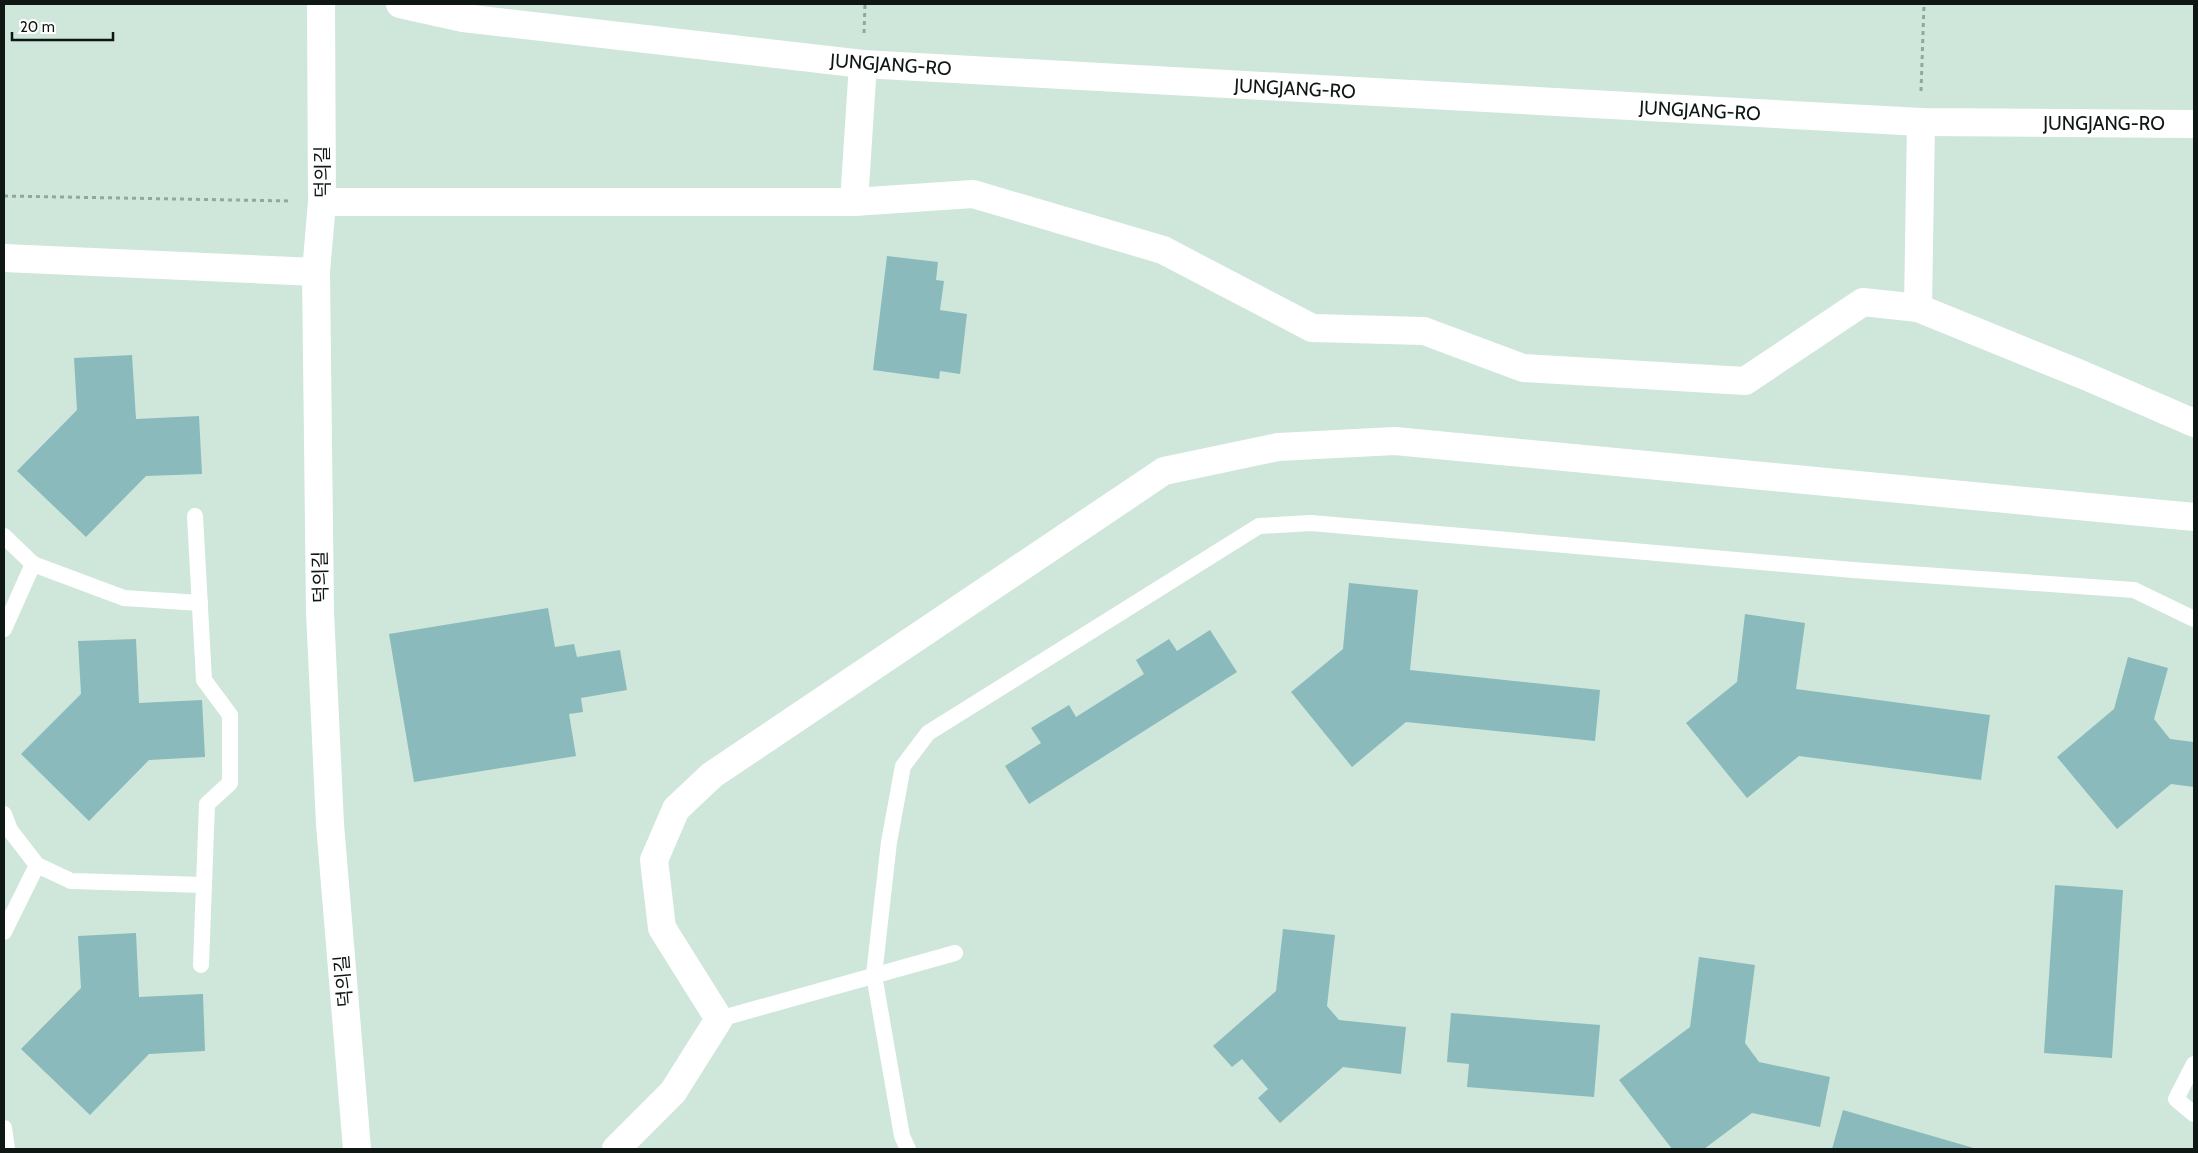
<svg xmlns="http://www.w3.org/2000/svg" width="2198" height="1153" viewBox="0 0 2198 1153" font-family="Cabin,'Noto Sans KR',sans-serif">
<rect width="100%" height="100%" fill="#cfe6db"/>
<g fill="#8ababb">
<path d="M887,256L938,262L936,280L944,281L940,310L967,314L960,374L940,371L939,379L873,370Z"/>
<path d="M132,355L136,419L199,416L202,474L146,476L86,537L17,471L77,410L74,358Z"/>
<path d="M1349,583L1418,590L1410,670L1600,690L1595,741L1406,722L1352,767L1291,692L1343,649Z"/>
<path d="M548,608L555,647L574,644L577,657L620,650L627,690L581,698L583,712L569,714L576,756L414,782L389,634Z"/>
<path d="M1745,614L1805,623L1796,689L1990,715L1981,780L1799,756L1747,798L1686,723L1737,682Z"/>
<path d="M1210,630L1237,672L1029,804L1005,766L1041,743L1031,728L1069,705L1076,717L1144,674L1136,660L1169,639L1177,651Z"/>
<path d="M136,639L139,703L202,700L205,757L149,760L89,821L21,754L81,694L78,641Z"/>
<path d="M2128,657L2168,668L2154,719L2170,739L2194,742V787L2171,784L2117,829L2057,757L2114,709Z"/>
<path d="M2055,885L2123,890L2112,1058L2044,1053Z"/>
<path d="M1283,929L1335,935L1327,1006L1339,1020L1406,1027L1401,1074L1343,1067L1280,1123L1258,1098L1268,1089L1242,1059L1232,1067L1213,1046L1276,991Z"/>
<path d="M136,933L139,997L203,994L205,1051L149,1054L90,1115L21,1049L81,988L78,936Z"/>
<path d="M1699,957L1755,965L1745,1043L1759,1062L1830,1077L1820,1127L1752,1113L1704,1149H1672L1619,1080L1690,1027Z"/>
<path d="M1451,1013L1600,1025L1594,1097L1467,1087L1469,1064L1447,1062Z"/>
<path d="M1843,1110L1977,1149H1832Z"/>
</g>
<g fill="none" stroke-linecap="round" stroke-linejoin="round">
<g stroke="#93a69d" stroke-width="3" stroke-dasharray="4 4" stroke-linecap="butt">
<path d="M864,33L865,4"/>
<path d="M1921,91L1924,4"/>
<path d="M4,196L292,201"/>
</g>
<g stroke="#fff" stroke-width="16">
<path d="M195,516L204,680L230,715V783L207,804L201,965"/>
<path d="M4,536L33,564L4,629"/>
<path d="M33,564L124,598L200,603"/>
<path d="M4,814L10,830L37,865L4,932"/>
<path d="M37,865L71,881L204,885"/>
<path d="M719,1019L955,953"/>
<path d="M2194,1064L2176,1099L2194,1114"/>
<path d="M4,1128L7,1149"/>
<path d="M908,1149L902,1136L874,975L889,842L903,766L928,733L1259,526L1311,523L1853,570L2134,590L2194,619"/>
</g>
<g stroke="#fff" stroke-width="28">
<path d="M322,202H854L973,194L1163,250L1312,328L1424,331L1523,368L1745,381L1863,302L1918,308L2083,375L2194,423"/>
<path d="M854,202L863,64"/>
<path d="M4,258L316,272"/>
<path d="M1918,308L1921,122"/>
<path d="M616,1149L673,1092L719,1019L662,928L654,860L676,809L712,775L1164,471L1278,447L1395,441L2194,517"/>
</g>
<g stroke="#fff" stroke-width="28">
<path d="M321,4L322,202L316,272L320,612L330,824L357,1149"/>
<path d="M400,4L463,18L863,64L1921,122L2194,124"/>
</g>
</g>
<g text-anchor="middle" stroke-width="5" stroke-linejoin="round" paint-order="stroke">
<g font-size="19" fill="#0e1713" stroke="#fff">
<text transform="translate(891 64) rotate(4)" y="7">JUNGJANG-RO</text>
<text transform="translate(1295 88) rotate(3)" y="7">JUNGJANG-RO</text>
<text transform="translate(1700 110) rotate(3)" y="7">JUNGJANG-RO</text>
<text x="2104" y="130">JUNGJANG-RO</text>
<text transform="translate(322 172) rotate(-90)" y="7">덕의길</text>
<text transform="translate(320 577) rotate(-91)" y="7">덕의길</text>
<text transform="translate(343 981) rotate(-95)" y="7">덕의길</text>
</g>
</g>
<rect width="2198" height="1153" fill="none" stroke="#0e1713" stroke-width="10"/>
<path d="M12 32v8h101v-8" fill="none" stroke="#0e1713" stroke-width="2.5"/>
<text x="20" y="32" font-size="15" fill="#0e1713" stroke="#ffffff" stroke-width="4" paint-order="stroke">20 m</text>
</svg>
